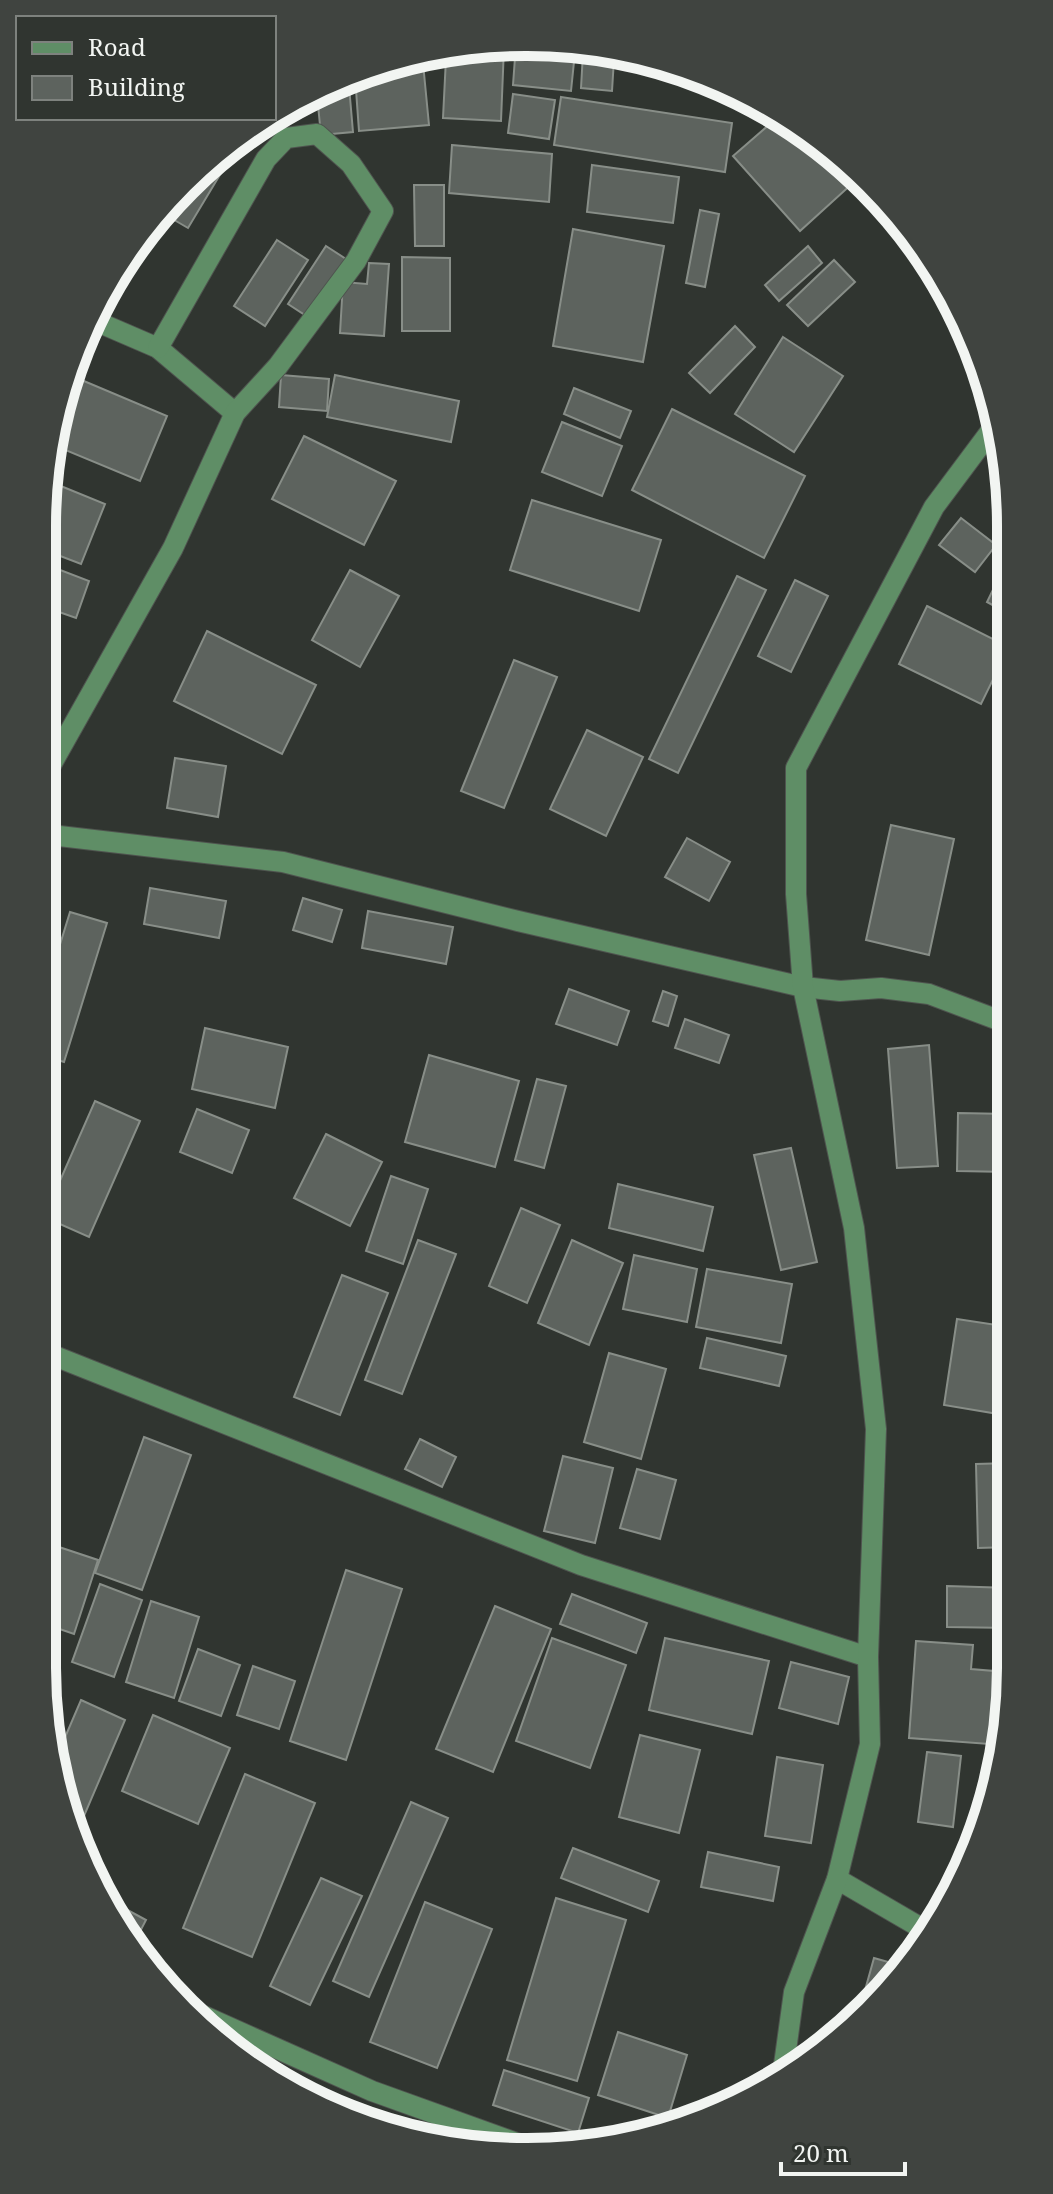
<svg xmlns="http://www.w3.org/2000/svg" width="1053" height="2194" viewBox="0 0 1053 2194" font-family="'Noto Serif',serif">
<rect width="100%" height="100%" fill="#303530"/>
<g fill="#5d635e" stroke="#888e88" stroke-width="2">
<path d="M527,42L575,52L571,91L513,85L516,44Z"/>
<path d="M504,47L501,121L443,118L446,58Z"/>
<path d="M583,53L614,59L612,91L581,88Z"/>
<path d="M423,63L429,125L359,131L355,76Z"/>
<path d="M349,86L353,132L321,135L317,95L328,88Z"/>
<path d="M513,94L555,100L549,139L508,133Z"/>
<path d="M561,97L732,123L725,172L554,145Z"/>
<path d="M778,117L815,139L854,182L800,231L733,156Z"/>
<path d="M452,145L552,154L549,202L449,193Z"/>
<path d="M221,159L227,163L188,228L164,214L184,184Z"/>
<path d="M592,165L679,177L673,223L587,212Z"/>
<path d="M414,185H444V246H415Z"/>
<path d="M700,210L719,214L705,287L686,283Z"/>
<path d="M573,229L664,246L643,362L553,346Z"/>
<path d="M277,240L308,260L265,326L234,306Z"/>
<path d="M326,246L346,259L308,317L288,304Z"/>
<path d="M808,246L822,263L779,301L765,285Z"/>
<path d="M402,257L450,258V331H402Z"/>
<path d="M834,260L855,282L808,326L787,305Z"/>
<path d="M369,263L389,264L384,336L340,333L343,282L367,284Z"/>
<path d="M735,326L755,347L710,393L689,373Z"/>
<path d="M783,337L843,376L794,452L735,414Z"/>
<path d="M281,375L329,379L327,411L279,407Z"/>
<path d="M335,375L459,401L451,442L327,417Z"/>
<path d="M72,376L167,416L140,481L58,447Z"/>
<path d="M574,388L631,411L620,438L564,414Z"/>
<path d="M672,409L805,476L764,558L632,490Z"/>
<path d="M562,422L622,446L602,496L542,472Z"/>
<path d="M304,436L396,481L364,545L272,499Z"/>
<path d="M51,482L105,504L81,564L42,549V526Z"/>
<path d="M532,500L661,540L639,611L510,570Z"/>
<path d="M961,518L996,545L975,572L939,545Z"/>
<path d="M1007,561V613L987,602Z"/>
<path d="M42,563L89,581L76,618L42,606Z"/>
<path d="M350,570L399,596L360,667L312,640Z"/>
<path d="M737,576L766,590L678,773L649,759Z"/>
<path d="M795,580L828,596L791,672L758,656Z"/>
<path d="M927,606L1007,646V651L981,704L899,664Z"/>
<path d="M207,631L316,685L282,754L174,701Z"/>
<path d="M514,660L557,677L504,808L461,791Z"/>
<path d="M587,730L643,757L606,836L550,809Z"/>
<path d="M175,758L226,766L218,817L167,808Z"/>
<path d="M891,825L954,839L929,955L866,940Z"/>
<path d="M687,838L730,862L709,901L665,877Z"/>
<path d="M150,888L226,901L219,938L144,924Z"/>
<path d="M303,898L342,910L332,942L293,930Z"/>
<path d="M368,911L453,927L446,964L362,948Z"/>
<path d="M70,912L107,923L64,1062L42,1055V1003Z"/>
<path d="M569,989L629,1011L617,1045L556,1024Z"/>
<path d="M663,991L677,996L668,1026L653,1021Z"/>
<path d="M685,1019L729,1035L719,1063L675,1048Z"/>
<path d="M205,1028L288,1047L275,1108L192,1089Z"/>
<path d="M929,1045L938,1166L897,1168L888,1049Z"/>
<path d="M429,1055L519,1081L495,1167L405,1142Z"/>
<path d="M537,1079L566,1086L544,1168L515,1160Z"/>
<path d="M95,1101L140,1121L89,1237L44,1217Z"/>
<path d="M197,1109L249,1130L232,1173L180,1152Z"/>
<path d="M958,1113L1009,1114V1172L957,1171Z"/>
<path d="M326,1134L382,1162L350,1226L294,1198Z"/>
<path d="M791,1148L817,1262L781,1270L754,1155Z"/>
<path d="M391,1176L428,1189L403,1264L366,1251Z"/>
<path d="M999,1180H1009V1230L996,1229Z"/>
<path d="M618,1184L713,1207L703,1251L609,1228Z"/>
<path d="M521,1208L560,1225L527,1303L489,1286Z"/>
<path d="M418,1240L456,1254L402,1394L365,1380Z"/>
<path d="M572,1240L623,1263L589,1345L538,1323Z"/>
<path d="M634,1255L697,1269L687,1322L623,1309Z"/>
<path d="M707,1269L792,1284L781,1343L696,1327Z"/>
<path d="M342,1275L388,1293L340,1415L294,1397Z"/>
<path d="M957,1319L1010,1327V1416L944,1405Z"/>
<path d="M707,1338L786,1356L779,1386L700,1368Z"/>
<path d="M609,1353L666,1369L641,1459L584,1442Z"/>
<path d="M144,1437L191,1455L142,1590L95,1573Z"/>
<path d="M420,1439L456,1457L442,1487L405,1469Z"/>
<path d="M563,1456L613,1468L595,1543L544,1531Z"/>
<path d="M1010,1463L1011,1547L978,1548L976,1464Z"/>
<path d="M637,1469L676,1480L660,1539L620,1528Z"/>
<path d="M42,1536L50,1539L42,1564Z"/>
<path d="M56,1546L98,1560L74,1634L42,1623V1587Z"/>
<path d="M346,1570L402,1589L346,1760L290,1741Z"/>
<path d="M100,1584L142,1600L114,1677L72,1662Z"/>
<path d="M947,1586L1011,1588V1628L947,1627Z"/>
<path d="M572,1594L647,1623L636,1653L560,1624Z"/>
<path d="M151,1601L199,1617L174,1698L126,1682Z"/>
<path d="M495,1606L551,1629L493,1772L436,1749Z"/>
<path d="M552,1638L626,1665L590,1768L516,1741Z"/>
<path d="M665,1638L769,1661L752,1734L649,1710Z"/>
<path d="M916,1641L973,1645L971,1669L994,1671L989,1744L909,1738Z"/>
<path d="M198,1649L240,1665L221,1716L179,1701Z"/>
<path d="M791,1662L849,1677L838,1724L779,1708Z"/>
<path d="M253,1666L295,1681L279,1729L237,1715Z"/>
<path d="M81,1700L125,1720L75,1837L68,1824L57,1756Z"/>
<path d="M153,1715L230,1748L198,1824L122,1791Z"/>
<path d="M640,1735L700,1750L679,1833L619,1817Z"/>
<path d="M927,1752L961,1756L953,1827L918,1822Z"/>
<path d="M777,1757L823,1765L811,1843L765,1836Z"/>
<path d="M245,1774L315,1803L252,1957L183,1928Z"/>
<path d="M411,1802L448,1818L369,1997L333,1981Z"/>
<path d="M573,1848L659,1881L648,1912L561,1878Z"/>
<path d="M708,1852L779,1867L773,1901L701,1887Z"/>
<path d="M321,1878L362,1896L310,2005L270,1986Z"/>
<path d="M556,1898L626,1920L577,2081L507,2060Z"/>
<path d="M109,1900L146,1920L133,1945Z"/>
<path d="M425,1902L492,1929L437,2068L370,2042Z"/>
<path d="M874,1958L899,1965L869,2010L857,2019Z"/>
<path d="M618,2032L687,2055L668,2118L598,2095Z"/>
<path d="M504,2070L589,2098L578,2133L493,2105Z"/>
</g>
<g fill="none" stroke-linecap="round" stroke-linejoin="round">
<g stroke="#4f544f" stroke-width="22">
<g id="minor">
<path d="M93,320L158,348L235,413"/>
<path d="M42,781L173,548L235,413L278,366L318,312L356,261L383,211L351,164L317,134L286,138L266,159L158,348"/>
<path d="M42,834L283,862L518,921L803,987L840,991L881,988L929,994L1009,1024"/>
<path d="M42,1351L581,1565L868,1657"/>
<path d="M837,1879L923,1929"/>
<path d="M195,2012L372,2091L525,2146"/>
<path d="M783,2072L794,1992L837,1879L870,1744L868,1657L876,1429L854,1228L803,987L796,894V768L934,507L996,424"/>
</g>
</g>
<use href="#minor" stroke="#5f8e66" stroke-width="20"/>
</g>
<path d="M0 0H1053V2194H0ZM526 56H527A470 470 0 0 1 997 526V1668A470 470 0 0 1 527 2138H526A470 470 0 0 1 56 1668V526A470 470 0 0 1 526 56Z" fill="#404440" fill-rule="evenodd"/>
<path fill="none" stroke="#f2f5f2" stroke-width="10" d="M526 56H527A470 470 0 0 1 997 526V1668A470 470 0 0 1 527 2138H526A470 470 0 0 1 56 1668V526A470 470 0 0 1 526 56Z"/>
<rect x="16" y="16" width="260" height="104" fill="#303530" stroke="#7e827e" stroke-width="2"/>
<rect x="32" y="42" width="40" height="12" fill="#5f8e66" stroke="#7e827e" stroke-width="2"/>
<text x="88" y="56" font-size="24" fill="#f2f5f2">Road</text>
<rect x="32" y="76" width="40" height="24" fill="#5d635e" stroke="#7e827e" stroke-width="2"/>
<text x="88" y="96" font-size="24" fill="#f2f5f2">Building</text>
<path d="M781 2162v12h124v-12" fill="none" stroke="#f2f5f2" stroke-width="4"/>
<text x="793" y="2162" font-size="24" fill="#f2f5f2" stroke="#303530" stroke-width="6" paint-order="stroke">20 m</text>
</svg>
